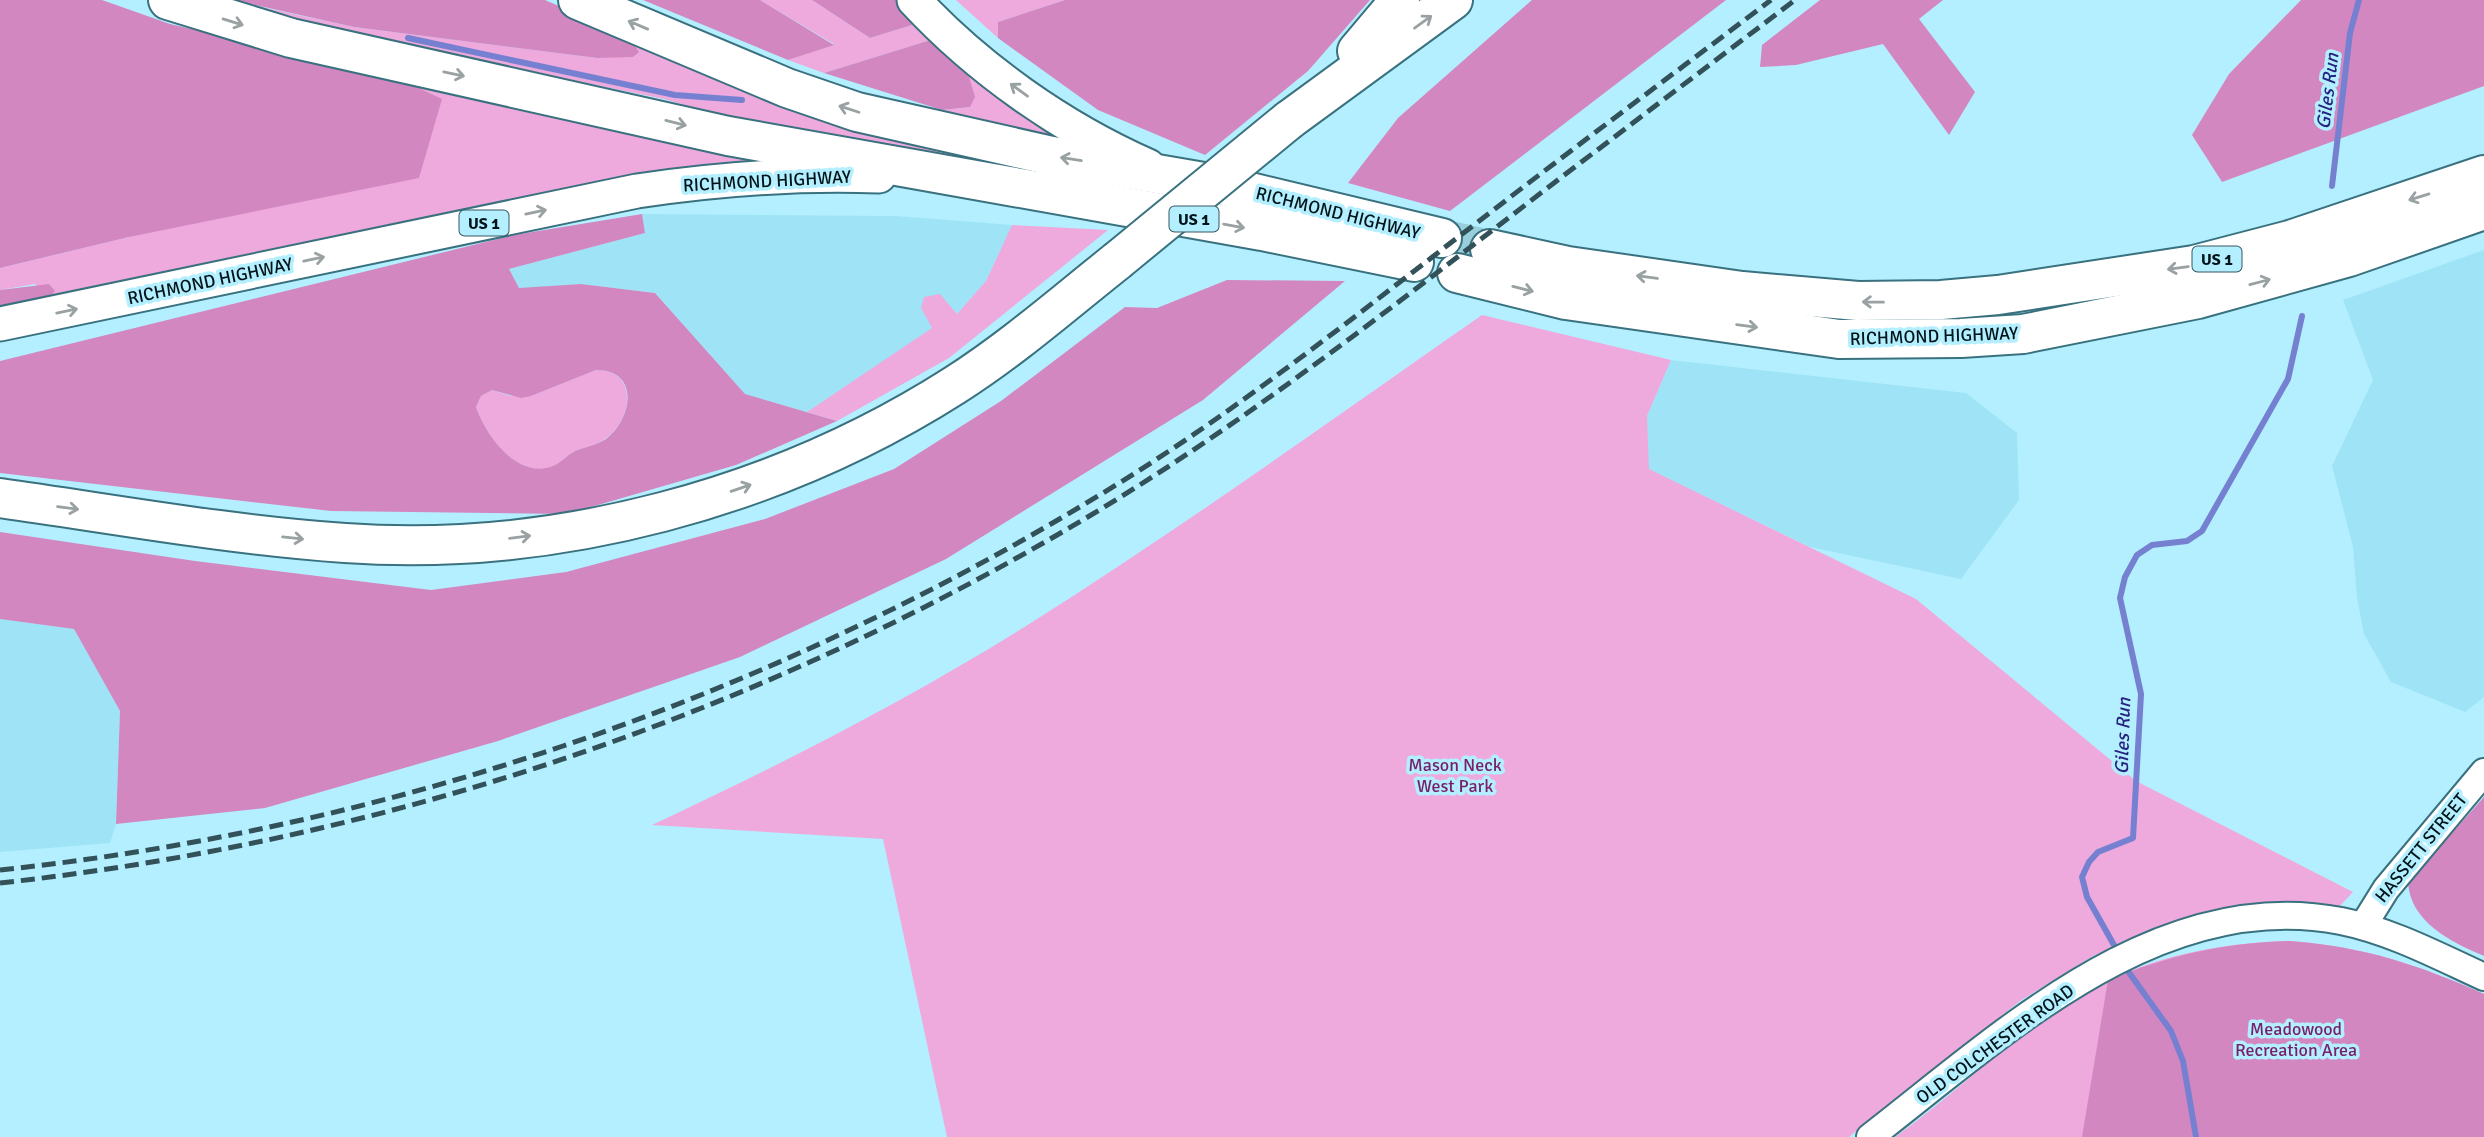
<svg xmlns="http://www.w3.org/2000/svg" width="2484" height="1137" viewBox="0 0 2484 1137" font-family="Signika,sans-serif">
<rect width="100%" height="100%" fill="#b4efff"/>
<g fill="#9fe4f6">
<path d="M642,214L896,216L1012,225L986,281L956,315L921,308L933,328L807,412L745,394L655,293L581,284L519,289L509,269L645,233Z"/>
<path d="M2484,250V697L2465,712L2391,682L2364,634L2357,598L2353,547L2332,466L2373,380L2343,300Z"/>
<path d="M1671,360L1966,393L2017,433L2019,500L1961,579L1810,547L1648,469L1647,416Z"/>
<path d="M0,619L74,629L120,711L116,824L110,843L0,852Z"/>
</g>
<g fill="#eea9dd">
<path d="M760,0H812L870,38L922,22L1097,152L1041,140L942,110L970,107L937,38L824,73L788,60L834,44Z"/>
<path d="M956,0H1065L998,22V38Z"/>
<path d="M242,3L354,27L597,58L628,36L1433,244L738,121L664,99L378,41Z"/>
<path d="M392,75L838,167L48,299L35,284L0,290V268L129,237Z"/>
<path d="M1012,225L1108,230L949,358L837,421L807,412L932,328L921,308L924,297L940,294L957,314L986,281Z"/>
<path d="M1482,315L1671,360L1647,416L1649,469L1916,599L2136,781L2353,892L2338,908L2143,935L2093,956L2020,1001L1849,1137H947L883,839L652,825C780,765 906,701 1026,626C1182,528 1331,420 1482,315Z"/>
<path d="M596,370C639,370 633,419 605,439C597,445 585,447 575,451C567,455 561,463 553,467C518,480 486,436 476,407L481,396L492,390L511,396H531Z"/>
<path d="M2290,941C2365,947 2416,964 2484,994V1137H1895C1957,1093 2012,1036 2077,997C2143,958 2214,943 2290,941Z"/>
</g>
<g fill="#d387c1" fill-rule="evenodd">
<path d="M0,0H102L170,24L391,75L442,99L419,178L129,237L0,268Z"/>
<path d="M233,0H545L628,36L639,52L633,57L597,58L354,27Z"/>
<path d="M643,0H760L834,45L788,60Z"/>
<path d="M812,0H901L922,22L870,38Z"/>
<path d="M1065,0H1370L1308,71L1205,155L1098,110L998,38V22Z"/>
<path d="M1532,0H1726L1450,211L1348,183L1398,118Z"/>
<path d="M1820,0H1943L1919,19L1975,92L1949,135L1883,44L1796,65L1760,67L1762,45Z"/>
<path d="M2301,0H2484V86L2222,182L2192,135L2229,74Z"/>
<path d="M937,38L969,77L975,97L970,107L942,110L824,73Z"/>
<path d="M642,214L645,233L509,269L519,288L581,284L655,293L745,394L837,421L736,465L567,514L331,511L0,473V361L514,235ZM596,370C640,370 633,418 606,439C597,445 585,447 575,451C567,455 561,463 553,466C518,480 486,436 476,407L481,396L492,390L521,398L531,396Z"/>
<path d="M1227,280L1345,281L1203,400L946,559L740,657L498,741L265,808L116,824L120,711L74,629L0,619V532L195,561L431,590L566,572L765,519L894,469L1001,401L1125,307L1157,308Z"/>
<path d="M49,284L55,291L48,299L0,308V290Z"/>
<path d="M2484,797V956C2451,942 2410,922 2408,882Z"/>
<path d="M2290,941C2365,947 2416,964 2484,994V1137H2082L2108,980C2171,955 2222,943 2290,941Z"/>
</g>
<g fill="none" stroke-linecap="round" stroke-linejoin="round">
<g stroke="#7581d0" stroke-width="6">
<path d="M408,38L675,95L742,100"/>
<path d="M2332,186L2350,33L2359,0"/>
<path d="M2119,954L2087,897L2082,877L2089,862L2098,852L2133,838L2141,694L2120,598L2125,577L2137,555L2152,545L2187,541L2202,531L2288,379L2302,316"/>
<path d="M2125,967L2171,1031L2183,1061L2196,1137"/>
</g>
<path stroke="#99cedc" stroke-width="38" stroke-dasharray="38 19" stroke-linecap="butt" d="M1442,238L1490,249"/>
<g stroke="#39717f" stroke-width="30">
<g id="minor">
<path d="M2363,926L2386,889L2484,772"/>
<path d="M1870,1137C2002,1035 2159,885 2341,921C2391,931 2438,956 2484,977"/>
</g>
</g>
<g stroke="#39717f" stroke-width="37">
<g id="major">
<path d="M914,0C978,69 1062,128 1148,166"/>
<path d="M0,324L637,191C717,179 797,173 879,176"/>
</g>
</g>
<g stroke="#39717f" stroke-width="42">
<g id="highway">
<path d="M168,0L291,38L728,136L1262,231L1414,262"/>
<path d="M578,0L787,88L857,112L1052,156L1221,185L1442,238"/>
<path d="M1357,51L1400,0"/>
<path d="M1289,120L1453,0"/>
<path d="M1490,249L1568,266L1742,291L1858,301L1941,300L1998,295L2194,265L2290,240L2484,175"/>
<path d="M1457,273L1566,300L1839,339L1961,338L2023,334L2198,299L2349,257L2484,210"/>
<path d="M0,498C114,514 229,535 345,543C555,558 778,498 955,385C1013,348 1064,303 1117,261"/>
</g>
</g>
<use href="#minor" stroke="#fff" stroke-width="26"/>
<use href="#major" stroke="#fff" stroke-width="33"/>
<use href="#highway" stroke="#fff" stroke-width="38"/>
<g stroke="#325159" stroke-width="5" stroke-dasharray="14 7" stroke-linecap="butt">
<path d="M0,870C389,829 764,699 1098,496C1231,416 1351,319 1474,225C1572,149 1672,75 1771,0"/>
<path d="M0,883C385,841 754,716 1086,518C1229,433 1362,330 1494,229C1594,152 1695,76 1795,0"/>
</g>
<g stroke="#39717f" stroke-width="42" stroke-linecap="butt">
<path id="highway-bridge" d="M1117,261L1289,120"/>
</g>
<use href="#highway-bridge" stroke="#fff" stroke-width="38"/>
</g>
<defs><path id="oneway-shaft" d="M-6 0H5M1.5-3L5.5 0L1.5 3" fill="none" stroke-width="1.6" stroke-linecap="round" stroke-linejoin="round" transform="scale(1.75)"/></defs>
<g stroke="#99a1a3">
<use href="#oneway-shaft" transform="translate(233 22) rotate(17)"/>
<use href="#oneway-shaft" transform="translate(1423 22) rotate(-36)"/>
<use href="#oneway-shaft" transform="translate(638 25) rotate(-157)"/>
<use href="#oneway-shaft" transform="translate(454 74) rotate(12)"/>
<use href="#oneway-shaft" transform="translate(1019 90) rotate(-144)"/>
<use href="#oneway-shaft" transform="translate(849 109) rotate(-162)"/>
<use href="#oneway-shaft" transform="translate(676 123) rotate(14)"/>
<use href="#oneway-shaft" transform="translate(1071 159) rotate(-171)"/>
<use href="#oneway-shaft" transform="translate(2419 197) rotate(163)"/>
<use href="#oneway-shaft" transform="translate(536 212) rotate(-12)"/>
<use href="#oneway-shaft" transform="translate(1234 226) rotate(10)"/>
<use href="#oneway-shaft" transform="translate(314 259) rotate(-12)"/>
<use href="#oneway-shaft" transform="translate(2178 268) rotate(172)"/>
<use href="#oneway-shaft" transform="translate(1647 277) rotate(-172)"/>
<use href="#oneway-shaft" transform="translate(2260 282) rotate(-15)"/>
<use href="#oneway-shaft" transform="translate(1523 289) rotate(14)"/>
<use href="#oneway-shaft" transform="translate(1873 302) rotate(-179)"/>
<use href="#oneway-shaft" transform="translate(67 311) rotate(-12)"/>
<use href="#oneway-shaft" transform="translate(1747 326) rotate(8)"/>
<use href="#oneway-shaft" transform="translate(741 488) rotate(-19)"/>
<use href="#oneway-shaft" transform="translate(68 508) rotate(8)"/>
<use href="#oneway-shaft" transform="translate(520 537) rotate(-7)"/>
<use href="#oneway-shaft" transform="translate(293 538) rotate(6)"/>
</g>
<g text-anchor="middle" stroke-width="7" stroke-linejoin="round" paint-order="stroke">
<g fill="#b4efff" stroke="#36565e" stroke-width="2">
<rect x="1169.5" y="206.5" width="49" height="25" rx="5"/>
<rect x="459.5" y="210.5" width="49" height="25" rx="5"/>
<rect x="2192.5" y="246.5" width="49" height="25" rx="5"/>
</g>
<g font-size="16" font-weight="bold" fill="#001419">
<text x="1194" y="225">US 1</text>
<text x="484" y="229">US 1</text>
<text x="2217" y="265">US 1</text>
</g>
<g font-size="18" fill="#001419" stroke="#b4efff">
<text transform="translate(767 181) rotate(-3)" y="6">RICHMOND HIGHWAY</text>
<text transform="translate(1338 213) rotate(14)" y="6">RICHMOND HIGHWAY</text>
<text transform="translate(210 281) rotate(-12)" y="6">RICHMOND HIGHWAY</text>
<text transform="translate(1934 336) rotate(-2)" y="6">RICHMOND HIGHWAY</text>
<text transform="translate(2421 848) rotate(-51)" y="6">HASSETT STREET</text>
<text transform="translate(1995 1044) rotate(-36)" y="6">OLD COLCHESTER ROAD</text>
</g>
<g font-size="18" fill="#791f69" stroke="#b4efff">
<text x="1455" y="771">Mason Neck<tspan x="1455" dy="21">West Park</tspan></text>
<text x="2296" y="1035">Meadowood<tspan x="2296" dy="21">Recreation Area</tspan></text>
</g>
<g font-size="19" font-style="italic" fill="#272481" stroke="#b4efff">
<text transform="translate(2327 91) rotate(-83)" y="7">Giles Run</text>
<text transform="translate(2122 736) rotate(-88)" y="7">Giles Run</text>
</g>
</g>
</svg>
